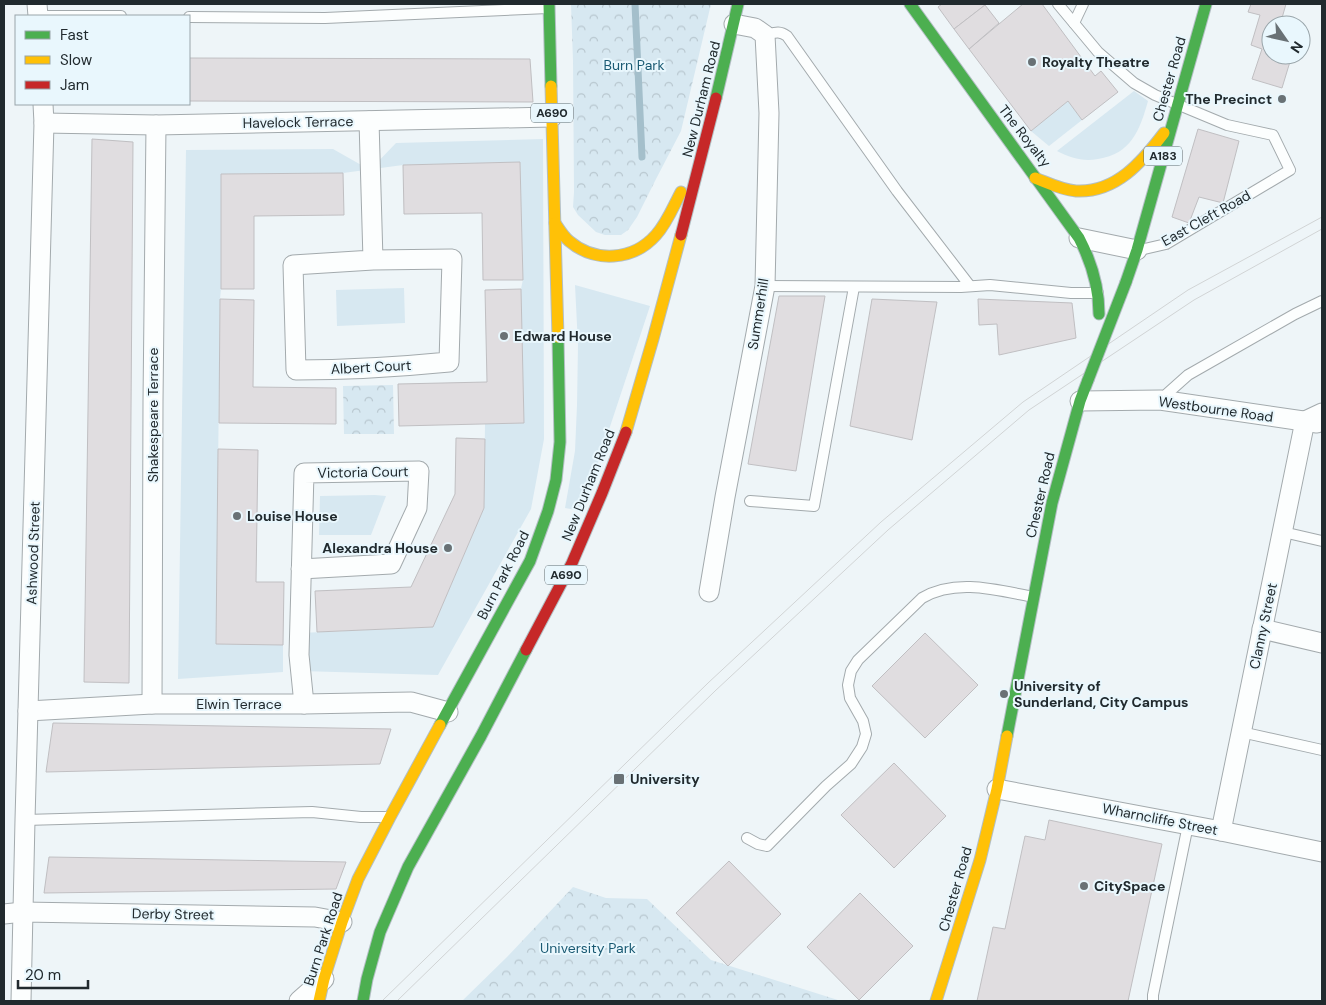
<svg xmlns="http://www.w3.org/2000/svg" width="1326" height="1005" viewBox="0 0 1326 1005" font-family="'DM Sans',sans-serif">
<defs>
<pattern id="park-crowns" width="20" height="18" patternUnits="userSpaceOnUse" patternTransform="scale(1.25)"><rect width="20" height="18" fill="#d7e8f1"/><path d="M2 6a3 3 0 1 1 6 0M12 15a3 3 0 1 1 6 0" fill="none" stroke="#b8c7cf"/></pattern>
</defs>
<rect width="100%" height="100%" fill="#eef5f8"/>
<g fill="#d7e8f1">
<path d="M1134,91L1148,101C1140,130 1131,154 1098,159C1083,162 1071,158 1057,151Z"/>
<path d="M1068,101L1082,120L1049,146L1031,131Z"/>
<path d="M543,139L544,439L531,509L438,675L301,671L300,633L433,627L484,508L485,424L524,423L521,289L523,279L520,162L403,165L343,173L221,174V289L220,299L216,644L283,645V672L178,679L186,150L333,149L370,170L396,143Z"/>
<path d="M575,285L650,306L582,511L565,508L575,451L577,405L578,345Z"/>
<path d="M404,288L405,323L337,326L336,290Z"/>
<path d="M375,495L386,496L371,535H319L320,496Z"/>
</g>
<g fill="url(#park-crowns)">
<path d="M571,4H711L681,131L656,179L637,217L628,230L621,235H605L596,232L578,215L573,207L574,192L573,61Z"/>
<path d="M393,385L394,434H344L343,386Z"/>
<path d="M573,887L606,898L647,899L711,960L841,1001H462L507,957Z"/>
</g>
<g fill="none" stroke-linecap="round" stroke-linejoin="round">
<path stroke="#a4bfcb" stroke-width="7" d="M635,4L642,157"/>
</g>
<g fill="#e0dde0" stroke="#c0bfc2">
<path d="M942,4H984L985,5L954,29L938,7Z"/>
<path d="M1023,4H1042L1095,76L1101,71L1118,92L1082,120L1068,101L1031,131L969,49Z"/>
<path d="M1251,4H1286L1280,25H1271V55H1292L1282,88L1252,79L1262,49L1251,45L1260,15L1248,12Z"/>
<path d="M985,5L999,23L969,49L954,29Z"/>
<path d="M189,58L530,59L533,102L189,101Z"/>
<path d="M1198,129L1239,141L1223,203L1199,197L1189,223L1172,217Z"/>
<path d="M92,139L133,142L129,683L84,682Z"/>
<path d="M520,162L523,280H483L482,213L404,214L403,165Z"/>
<path d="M343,173L344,215L254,216V289H221V174Z"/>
<path d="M521,289L524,423L399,426L398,384L487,382L485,290Z"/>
<path d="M779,296H825L796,471L748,464Z"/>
<path d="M220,299L254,300L253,387L336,388V424L219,423Z"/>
<path d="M872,299L937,302L912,440L850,426Z"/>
<path d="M978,299L1072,303L1076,338L999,355L997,324L979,325Z"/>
<path d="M456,438L485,439L484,508L433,627L317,632L315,591L411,587L455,494Z"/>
<path d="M218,449L258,450L256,582H284L283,645L216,644Z"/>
<path d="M925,633L978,685L925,738L872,686Z"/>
<path d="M53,723L391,729L380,764L46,772Z"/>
<path d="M894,763L946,816L894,868L841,815Z"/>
<path d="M1049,820L1162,844L1128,1001H977L993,927L1005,929L1025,836L1045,840Z"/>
<path d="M49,857L346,862L336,889L44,893Z"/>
<path d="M729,861L781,914L728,966L676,913Z"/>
<path d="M860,893L913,946L859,1000L807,947Z"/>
</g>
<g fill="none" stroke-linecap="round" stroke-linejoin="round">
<g stroke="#a3aaad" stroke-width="12">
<g id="lane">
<path d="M1058,4L1098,52L1134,83L1155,95L1227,125L1273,135L1290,170L1166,244L1140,250"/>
<path d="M38,16H121"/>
<path d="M189,17L325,18L548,8"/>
<path d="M1074,23L1083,4"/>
<path d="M765,35C774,33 779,30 787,36L897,191L970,286"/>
<path d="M765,286L961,287L990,285L1071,293H1098"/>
<path d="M1160,400L1188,375L1295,314L1322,301"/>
<path d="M750,501L814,506L854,287"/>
<path d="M1283,532L1322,541"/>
<path d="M1241,732L1322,750"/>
<path d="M25,820L312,812L361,817H388"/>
<path d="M747,838L758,844L767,846L826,786L851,764L862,747L866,734L863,721L850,698L848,685L851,671L858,660L922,598C956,578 997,590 1033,597"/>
<path d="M1153,1001V995L1188,825"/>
</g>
</g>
<g stroke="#a3aaad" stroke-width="21">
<g id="street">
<path d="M37,4L38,16"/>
<path d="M369,121L373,260L293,265L296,370C348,370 398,367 449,362L452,259L373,260"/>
<path d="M44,123L156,125L552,117"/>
<path d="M1079,238L1137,250"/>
<path d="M1080,401L1160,400L1317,423"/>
<path d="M301,569L391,564L417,508L419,471L304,473L299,655L304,704"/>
<path d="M709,592L725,497L765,286L769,113L765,35L755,28L734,24"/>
<path d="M1262,629L1322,643"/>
<path d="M152,704L153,402L156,125"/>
<path d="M28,711L152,704H304L411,702L448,712"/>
<path d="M997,789L1221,831L1322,852"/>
<path d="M1221,831L1305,421L1322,413"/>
<path d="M4,914L23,912L315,917L342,922"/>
<path d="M21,1001L25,820L44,123L43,104"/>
<path d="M299,1001L324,979"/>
</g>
</g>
<g stroke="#b3bfc4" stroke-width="13">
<g id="fast">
<path d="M549,4L551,86"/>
<path d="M910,4L1079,238C1092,263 1099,286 1099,314"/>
<path d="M716,98L738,4"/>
<path d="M1126,282L1137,250L1206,4"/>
<path d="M440,725L530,561L548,511L556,480L560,442L558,337"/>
<path d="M1007,736L1052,503L1080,401L1088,380"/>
<path d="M363,1001L367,979L380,932L408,867L481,736L526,650"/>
</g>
</g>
<g stroke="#b3bfc4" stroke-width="13">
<g id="slow">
<path d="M551,86L558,337"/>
<path d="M1035,178C1048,183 1062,190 1076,191C1116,193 1142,162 1164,133"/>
<path d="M555,223C559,229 563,236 569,241C595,263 633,261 656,235C667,223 673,207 681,192"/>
<path d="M626,432L653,339L681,235"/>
<path d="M319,1001L324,979L342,922L358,879L390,817L440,725"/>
<path d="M936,1001L980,860L997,789L1007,736"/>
</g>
</g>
<g stroke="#b3bfc4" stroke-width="13">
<g id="jam">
<path d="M681,235L716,98"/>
<path d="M526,650L572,563L602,493L626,432"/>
</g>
</g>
<use href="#lane" stroke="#fcfefe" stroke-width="10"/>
<use href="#street" stroke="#fcfefe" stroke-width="19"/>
<use href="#fast" stroke="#4caf50" stroke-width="11"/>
<use href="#slow" stroke="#ffc107" stroke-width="11"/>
<use href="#jam" stroke="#c62828" stroke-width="11"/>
<g stroke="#d1d4d5" stroke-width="1">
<path d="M382,1001L708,683L881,522L1023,402L1188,290L1322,217"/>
<path d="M397,1001L715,691L888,530L1029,410L1194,300L1322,229"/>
</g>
<g stroke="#b3bfc4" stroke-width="13" stroke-linecap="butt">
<path id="fast-bridge" d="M1088,380L1126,282"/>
</g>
<use href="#fast-bridge" stroke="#4caf50" stroke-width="11"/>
</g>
<g fill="#697175" stroke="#e9f7fd" stroke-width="2">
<circle cx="1032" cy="62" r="5"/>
<circle cx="1282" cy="99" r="5"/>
<circle cx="504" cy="336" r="5"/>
<circle cx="237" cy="516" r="5"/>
<circle cx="448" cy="548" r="5"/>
<circle cx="1004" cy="694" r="5"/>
<rect x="613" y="773" width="12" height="12" rx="2.5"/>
<circle cx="1084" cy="886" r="5"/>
</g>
<g text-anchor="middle" stroke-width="4" stroke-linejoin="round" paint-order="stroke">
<g fill="#e9f7fd" stroke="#5d686c" stroke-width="1">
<rect x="531" y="103.5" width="42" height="19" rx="4"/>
<rect x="1144" y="146.5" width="38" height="19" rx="4"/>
<rect x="545" y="565.5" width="42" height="19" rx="4"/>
</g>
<g font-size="12" font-weight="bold" fill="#212a2e">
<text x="552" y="117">A690</text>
<text x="1163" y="160">A183</text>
<text x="566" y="579">A690</text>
</g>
<g font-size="14" font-weight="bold" fill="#212a2e" stroke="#e9f7fd" text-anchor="start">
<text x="1042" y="67">Royalty Theatre</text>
<text x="1272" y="104" text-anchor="end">The Precinct</text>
<text x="514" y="341">Edward House</text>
<text x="247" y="521">Louise House</text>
<text x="438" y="553" text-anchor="end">Alexandra House</text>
<text x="1014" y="691">University of<tspan x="1014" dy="16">Sunderland, City Campus</tspan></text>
<text x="630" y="784">University</text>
<text x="1094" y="891">CitySpace</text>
</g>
<g font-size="14" fill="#1a5a73" stroke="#e9f7fd">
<text x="634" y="70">Burn Park</text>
<text x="588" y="953">University Park</text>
</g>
<g font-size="14" fill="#212a2e" stroke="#e9f7fd">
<text transform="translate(1169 79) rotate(-74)" y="5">Chester Road</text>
<text transform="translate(701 99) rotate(-76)" y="5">New Durham Road</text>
<text transform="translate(298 122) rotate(-1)" y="5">Havelock Terrace</text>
<text transform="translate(1025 136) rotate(52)" y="5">The Royalty</text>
<text transform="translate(1206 218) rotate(-29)" y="5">East Cleft Road</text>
<text transform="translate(758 314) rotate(-81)" y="5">Summerhill</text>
<text transform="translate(371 367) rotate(-3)" y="5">Albert Court</text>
<text transform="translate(1216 409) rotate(8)" y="5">Westbourne Road</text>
<text transform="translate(153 415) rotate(-90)" y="5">Shakespeare Terrace</text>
<text transform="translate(363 472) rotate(-1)" y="5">Victoria Court</text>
<text transform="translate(588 485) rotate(-68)" y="5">New Durham Road</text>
<text transform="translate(1040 495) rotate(-77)" y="5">Chester Road</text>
<text transform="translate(33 553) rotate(-88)" y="5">Ashwood Street</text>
<text transform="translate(503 575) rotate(-63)" y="5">Burn Park Road</text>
<text transform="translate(1263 626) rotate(-78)" y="5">Clanny Street</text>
<text x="239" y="709">Elwin Terrace</text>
<text transform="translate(1160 819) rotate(11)" y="5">Wharncliffe Street</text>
<text transform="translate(955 889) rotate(-74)" y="5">Chester Road</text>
<text transform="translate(173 914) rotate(1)" y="5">Derby Street</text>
<text transform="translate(323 939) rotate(-72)" y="5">Burn Park Road</text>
</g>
</g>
<rect width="1326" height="1005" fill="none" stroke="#212a2e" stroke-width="10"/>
<rect x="15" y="15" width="175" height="90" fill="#e9f7fd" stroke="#99a5aa"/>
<rect x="25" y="31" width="25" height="8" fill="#4caf50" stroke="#99a5aa"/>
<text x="60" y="40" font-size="15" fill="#212a2e">Fast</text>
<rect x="25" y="56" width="25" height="8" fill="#ffc107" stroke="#99a5aa"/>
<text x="60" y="65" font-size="15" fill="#212a2e">Slow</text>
<rect x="25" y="81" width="25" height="8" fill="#c62828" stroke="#99a5aa"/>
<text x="60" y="90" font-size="15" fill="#212a2e">Jam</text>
<g transform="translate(1286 40) rotate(124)"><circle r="24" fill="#e9f7fd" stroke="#99a5aa"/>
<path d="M0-4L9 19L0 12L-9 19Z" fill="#697175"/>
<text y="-8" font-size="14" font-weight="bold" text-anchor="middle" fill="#212a2e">N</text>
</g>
<path d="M18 980v8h70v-8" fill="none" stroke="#212a2e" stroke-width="2.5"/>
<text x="25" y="980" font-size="15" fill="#212a2e" stroke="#e9f7fd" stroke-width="4" paint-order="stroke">20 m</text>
</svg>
